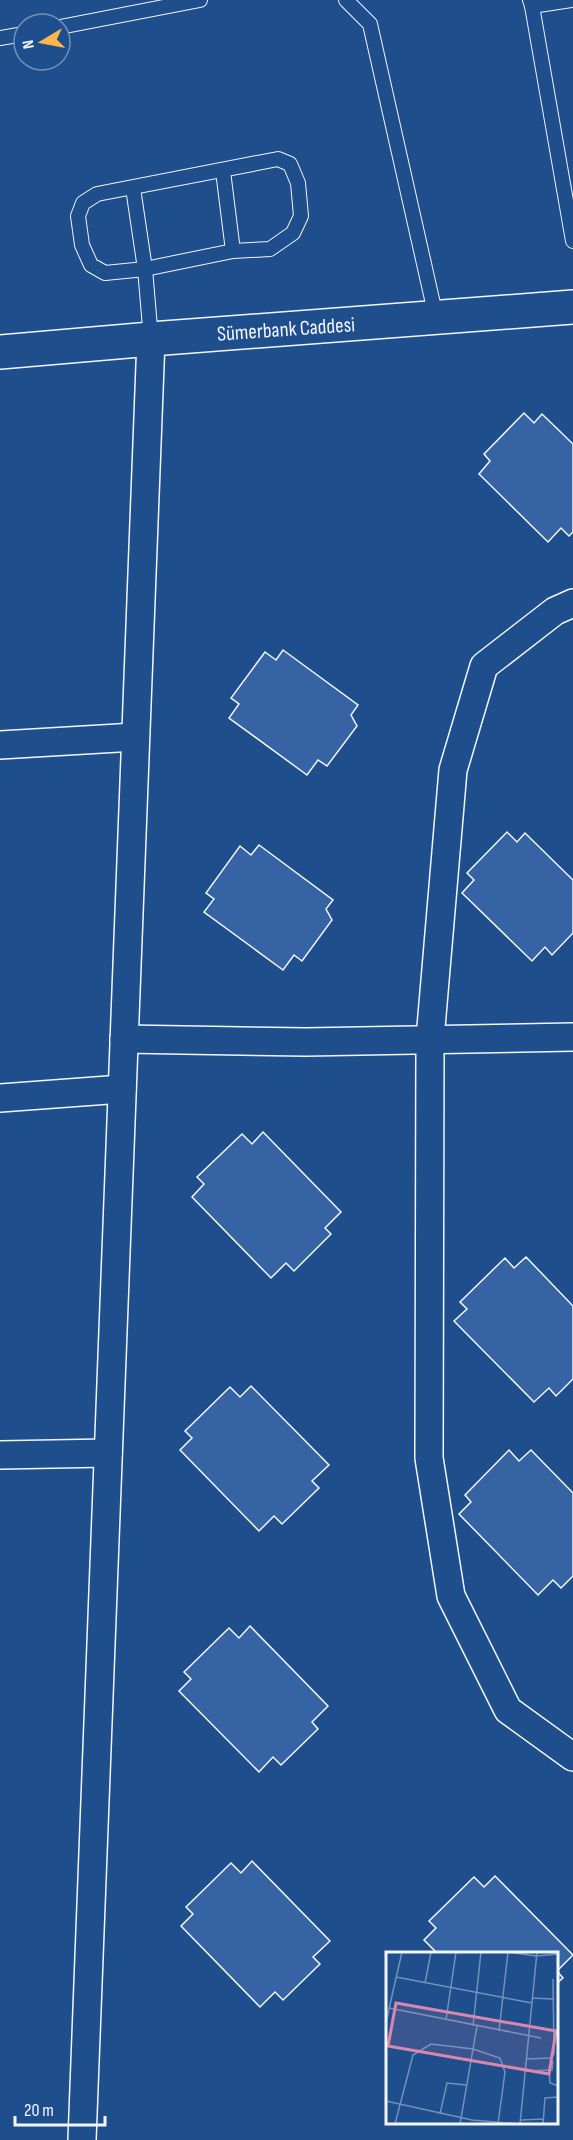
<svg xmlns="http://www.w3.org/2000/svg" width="573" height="2140" viewBox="0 0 573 2140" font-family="'Sofia Sans Condensed',sans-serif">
<rect width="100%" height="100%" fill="#1f4e8c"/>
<g fill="#3563a3" stroke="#f2f6ff" stroke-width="1.5">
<path d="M524,413L534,423L542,414L573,444V532L569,536L561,528L548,542L479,474L490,461L484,454Z"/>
<path d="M283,650L358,705L351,715L357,726L327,766L318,760L307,775L229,718L239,704L231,698L265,652L276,660Z"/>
<path d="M507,832L517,842L525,833L573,880V933L552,955L545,947L532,961L462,893L474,880L467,873Z"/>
<path d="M259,845L333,900L326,909L332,920L302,961L294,955L283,970L204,912L214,899L206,893L240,846L251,855Z"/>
<path d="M263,1132L341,1212L325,1228L331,1234L294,1271L286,1263L271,1278L192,1197L204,1184L197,1177L242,1134L252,1144Z"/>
<path d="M526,1257L573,1306V1379L556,1396L549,1388L534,1402L454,1321L467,1309L460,1302L505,1258L514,1268Z"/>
<path d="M251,1386L329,1465L312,1481L319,1488L282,1524L274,1516L259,1531L180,1450L192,1438L185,1431L230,1387L240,1397Z"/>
<path d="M509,1450L519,1461L531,1450L573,1493V1576L561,1588L553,1580L538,1595L459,1514L471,1502L465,1495Z"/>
<path d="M250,1626L328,1706L312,1722L318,1729L281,1765L273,1757L259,1772L179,1691L191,1679L184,1672L229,1628L239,1638Z"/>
<path d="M252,1861L330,1941L313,1957L320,1964L283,2000L275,1992L260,2007L181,1926L193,1914L186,1907L231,1863L241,1873Z"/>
<path d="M495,1876L573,1955L557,1971L563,1978L556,1984V1954H438L424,1940L436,1928L429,1921L474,1877L484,1887Z"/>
</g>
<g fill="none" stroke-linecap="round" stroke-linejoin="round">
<g stroke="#f2f6ff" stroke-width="16">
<g id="service">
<path d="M346,0L370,24L436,317"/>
<path d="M530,0L532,6L573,241"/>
<path d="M532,6L571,0"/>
<path d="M60,27L200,0"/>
<path d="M0,38L24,34"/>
<path d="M278,159L290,164L298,183L301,216L293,233L270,249L233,251L145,269L105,273L91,265L82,245L78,216L83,203L97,194Z"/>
<path d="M223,171L233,251"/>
<path d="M133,188L145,269L151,339"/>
</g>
</g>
<g stroke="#f2f6ff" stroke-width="30">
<g id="minor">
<path d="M573,603L555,611L484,666L453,770L430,1039L429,1458L451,1596L508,1710L573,1757"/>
<path d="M0,745L135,737"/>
<path d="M124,1039L306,1042L573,1037"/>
<path d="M0,1098L122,1089"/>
<path d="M0,1455L108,1453"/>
<path d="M82,2140L151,339"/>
</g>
</g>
<g stroke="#f2f6ff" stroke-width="36">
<path id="tertiary" d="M0,352L151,339L573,307"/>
</g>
<use href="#service" stroke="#1f4e8c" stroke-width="14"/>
<use href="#minor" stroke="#1f4e8c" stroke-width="27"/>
<use href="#tertiary" stroke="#1f4e8c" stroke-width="33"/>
</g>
<g text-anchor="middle" stroke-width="4.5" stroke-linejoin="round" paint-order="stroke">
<g font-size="21" fill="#f2f6ff" stroke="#1f4e8c">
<text transform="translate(286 329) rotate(-4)" y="7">Sümerbank Caddesi</text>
</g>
</g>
<g transform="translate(386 1952)">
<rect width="172" height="172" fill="#1f4e8c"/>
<path fill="none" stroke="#7391ba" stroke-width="1.5" d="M122,0L150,4L173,2M10,25L146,51M39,31L45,0M146,46L167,47M3,56L155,86M60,68L70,0M0,70L16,0M87,74L95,0M113,79L122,0M141,107L164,106L168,102L167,27M140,119L166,118L167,109M163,119L164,131L173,134M0,149L86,168L134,172M54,162L61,131L80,133M135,168L157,167M9,172L27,103L45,92L87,97L114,106L119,120L112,172M74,172L91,74M134,172L151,0M157,172L159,146L173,145"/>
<path fill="#da87ad" fill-opacity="0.15" stroke="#da87ad" stroke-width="3" d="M10,51L170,79L163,122L2,94Z"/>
<rect width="172" height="172" fill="none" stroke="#f2f6ff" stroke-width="3"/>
</g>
<g transform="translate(42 42) rotate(260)"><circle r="28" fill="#1f4e8c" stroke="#7391ba" stroke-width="1.5"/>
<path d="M0-4.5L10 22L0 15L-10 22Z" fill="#ffb74d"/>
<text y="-9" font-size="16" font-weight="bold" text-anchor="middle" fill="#f2f6ff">N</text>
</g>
<path d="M15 2116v9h90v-9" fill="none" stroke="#f2f6ff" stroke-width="3"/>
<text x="24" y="2116" font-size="18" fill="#f2f6ff" stroke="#1f4e8c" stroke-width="4.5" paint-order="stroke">20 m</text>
</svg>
